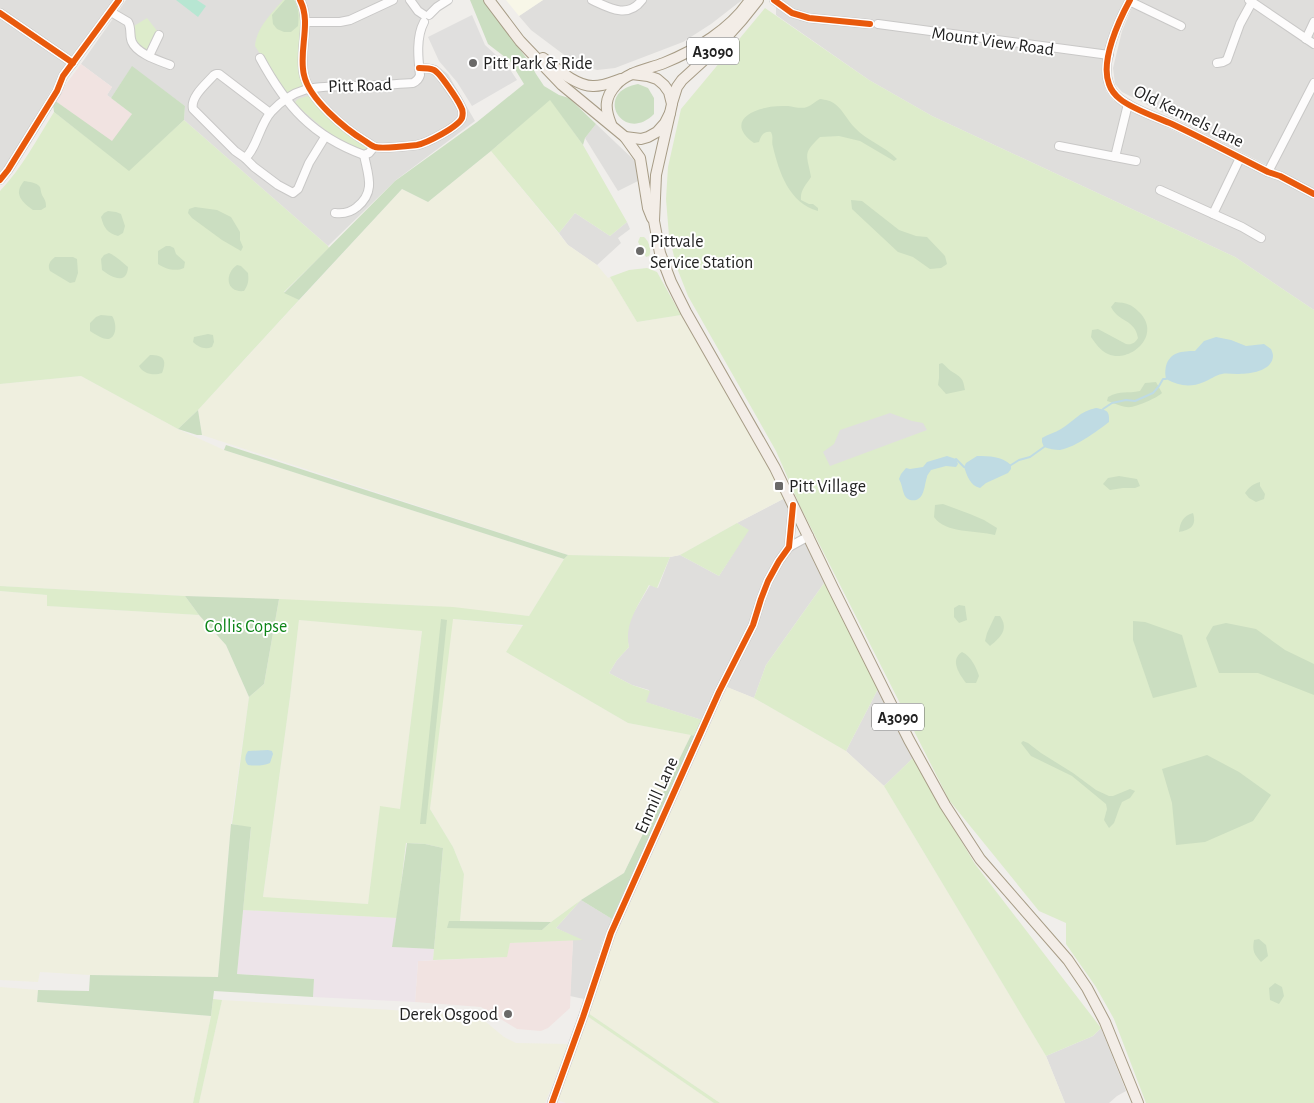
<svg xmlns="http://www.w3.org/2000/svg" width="1314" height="1103" viewBox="0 0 1314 1103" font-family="'Alegreya Sans',sans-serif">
<rect width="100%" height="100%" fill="#f0eeeb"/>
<g fill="#dfdedc">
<path d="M0,0H115L67,64L0,175Z"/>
<path d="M126,0H442L432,7L423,19L421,67L436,65L448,74L475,121L396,180L328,246L184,120L185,106L132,67L111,98L107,95L112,87L81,64Z"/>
<path d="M543,0H742L711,24L683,42L615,68L597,70L575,63L531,30L519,16Z"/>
<path d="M776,0H1125L1109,37L1102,65L1103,79L1106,91L1113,100L1122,106L1279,181L1314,199V310L1235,257L932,116L869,80L776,15Z"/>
<path d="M1135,0H1314V189L1122,92L1115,84L1113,68L1122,31Z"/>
<path d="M596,124L635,161L638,181L618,191L585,138Z"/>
<path d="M575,213L610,236L627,222L630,229L618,238L621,243L597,265L568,245L559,233Z"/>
<path d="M787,497L792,506L786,545L808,539L827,579L766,665L754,698L719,684L702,720L645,702L649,690L632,685L609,673L617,660L629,647L627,638L629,622L634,612L650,585L658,588L670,557L680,555L719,576L748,530L737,523Z"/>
<path d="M878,689L914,757L884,786L846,751Z"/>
<path d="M581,900L612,919L603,940L584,999L570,996L573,939L581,940L556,928Z"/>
<path d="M1101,1028L1126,1091L1117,1096L1109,1103H1065L1046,1056L1093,1036Z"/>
</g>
<g fill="#f1e3e1">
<path d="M81,64L112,87L107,95L132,114L112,142L54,100Z"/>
<path d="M573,939L570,1008L548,1028L541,1031L517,1029L481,1007L415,1002L418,961L506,957L510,943Z"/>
</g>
<path fill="#ede4e9" d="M243,910L397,918L393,947L434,949L433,960L418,961L415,1002L313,997L314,979L237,974Z"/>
<path fill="#f8f7e8" d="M506,0H543L519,16Z"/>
<g fill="#efefdf">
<path d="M491,151L568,245L597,265L608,278L610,277L637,322L681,315L787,497L737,523L680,555L670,557L568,555L202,435L198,410L402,189L428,202Z"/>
<path d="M81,376L178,429L224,450L564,559L529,616L432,606L185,596L0,586V384Z"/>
<path d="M0,591L47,595V606L199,615L226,645L249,697L231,824L218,977L90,975L40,972L38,982L0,980Z"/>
<path d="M452,619L523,626L506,652L628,723L691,735L624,873L581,900L551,922L460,921L464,874L453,847L430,809Z"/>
<path d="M299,620L422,630L400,810L380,807L368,904L263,898L290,697Z"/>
<path d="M727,687L754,698L846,751L884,786L1046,1056L1065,1103H720L588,1013L615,936Z"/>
<path d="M0,987L38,990L37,1002L211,1016L193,1103H0Z"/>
<path d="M222,1000L409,1011L480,1017L504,1037L516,1043L569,1044L545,1103H199Z"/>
<path d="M587,1016L714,1103H566L557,1100Z"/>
</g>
<g fill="#ddeccb" fill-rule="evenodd">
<path d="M283,0H296C305,10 303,69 304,85L286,95L255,46C257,27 271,14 283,0Z"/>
<path d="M765,8L869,80L932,116L1235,257L1314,310V1103H1146L1114,1019L1096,987L1066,944V923L1039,911L949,800L800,506L776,451L688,296L677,268L669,236L666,199L668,167L681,109Z"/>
<path d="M147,18L158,32L148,52C135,46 133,40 134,26Z"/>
<path d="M308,96H312L369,147L364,152L338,141L296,105L295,102L298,99Z"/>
<path d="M550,99L583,145L627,222L610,236L575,213L559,233L491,151Z"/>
<path d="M54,112L129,170L184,120L328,246L329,248L284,292L299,300L198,410L178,429L81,376L0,384V191C22,168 37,139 54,112Z"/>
<path d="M640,237H644C649,241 652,251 649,256L646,257L638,242Z"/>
<path d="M647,268L657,272L681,315L637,322L610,277L629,270Z"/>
<path d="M737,523L749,530L719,576L680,555Z"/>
<path d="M568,555L670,557L657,588L649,585C639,605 624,623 629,647L617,660L609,673L632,685L650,691L646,702L702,720L696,736L628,723L506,652L523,625L453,619L430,809L453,847L464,874L460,921H449L542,930L551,922L581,900L556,928L583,940L510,943L507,957L433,960L443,848L425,844L406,843L397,918L243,910L251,828L232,824L249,697L264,684L279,599L453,607L529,616L564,559ZM299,620L422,631L400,809L380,806L368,904L263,897L290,697Z"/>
<path d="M827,579L878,689L846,751L754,698L766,665Z"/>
<path d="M0,586L185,596L199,615L47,606V595L0,591Z"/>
<path d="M914,757L941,807L975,864L1101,1028L1093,1036L1046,1056L884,786Z"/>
<path d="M213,999L222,1000L199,1103H193L211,1016Z"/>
<path d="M588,1013L720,1103H714L587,1016Z"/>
</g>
<g fill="#cbdec1">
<path d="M285,0H294C299,8 299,17 298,26L291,32H284L277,29L273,24L272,15Z"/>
<path d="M470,0H483L530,63L536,74L544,86L559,95L569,98L596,124L585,138L583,145L550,100L491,151L428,202L402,189L299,300L284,293L395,181L477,122L524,84L510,61L488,44Z"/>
<path d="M132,66L185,106L184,120L129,171L54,112L53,105L54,100L112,141L132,114L111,98Z"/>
<path d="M638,84L648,88L654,98V114C623,145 592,92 638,84Z"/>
<path d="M820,99C826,100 830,100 835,104C843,110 848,121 855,128C867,141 885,146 897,159L894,161L860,141L839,136L820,137C802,154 807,154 811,177C806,185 800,190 801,200L809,204H813L818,208V211C789,203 779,172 773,147C771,141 774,138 771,132C764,131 761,135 759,142L754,143C731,127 742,113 765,108C772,106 781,106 788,106C794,107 802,109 807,107C812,105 816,101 820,99Z"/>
<path d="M24,181C29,182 36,182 40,187C41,190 41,193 42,195C45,200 46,201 46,207L41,210H33C22,202 13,194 24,181Z"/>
<path d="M851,200L862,201L899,230L916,236L927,237L945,256L947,264L941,268L930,269L913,257L898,252L852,209Z"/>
<path d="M195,207L217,210L231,217L240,232V240L243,247L241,251L222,240L192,218L188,213L189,209Z"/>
<path d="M108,211L116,212L121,214L125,226L123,233L118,236C107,233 104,228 101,217L104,213Z"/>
<path d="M166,246H170L174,248L176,254L185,262L184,268C176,272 165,269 158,264V251Z"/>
<path d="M109,253C116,256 122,262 128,267C127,285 112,278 102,270L101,259L104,255Z"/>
<path d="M55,257H73L77,259L78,273L75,282L70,283L50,271C47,265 50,261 55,257Z"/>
<path d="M237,265L241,266L248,273C249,281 248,285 244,291C226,293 224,274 237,265Z"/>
<path d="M1115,302C1127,303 1131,304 1139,312C1163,335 1130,364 1108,354C1101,351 1095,343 1091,337L1092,330L1098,329L1126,344C1132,345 1135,343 1138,338C1135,319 1118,322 1111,307Z"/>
<path d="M101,315L112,316C116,321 118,336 109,339C103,340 95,334 90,331V323L96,317Z"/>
<path d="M208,334L213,335L214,342L212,347C205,350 198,347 193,342L194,337Z"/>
<path d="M150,355C164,355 167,360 162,373C154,376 143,374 139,366Z"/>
<path d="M942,363C945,365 948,369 951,371C962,378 963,378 965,390L946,394L938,385L939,378V364Z"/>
<path d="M1156,382L1162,393C1157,398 1138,406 1131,407C1124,408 1114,403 1107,401L1108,397C1121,390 1127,394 1140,391L1145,383Z"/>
<path d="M198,410L202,435H197L178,429Z"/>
<path d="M226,445L568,555L564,559L224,450Z"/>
<path d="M1119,476L1137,479L1140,486L1135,488H1123L1110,490L1103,484L1108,478Z"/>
<path d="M1260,482V486L1265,494L1264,499L1256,502L1249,498L1245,493C1249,487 1253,484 1260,482Z"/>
<path d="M943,504L970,514L984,520L997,528L995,535C976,530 946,534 934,517L935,505Z"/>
<path d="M1193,513C1197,526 1190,530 1179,532C1180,522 1183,516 1193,513Z"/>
<path d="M185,596L279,599L264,684L249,697L226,645L199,615Z"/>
<path d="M959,605L965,606L967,620L959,623L954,617V608Z"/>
<path d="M995,616H1000C1009,629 1001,637 990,646L985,641L987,633Z"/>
<path d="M441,619L447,620L426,824H420Z"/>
<path d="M1133,621L1145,622L1182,635L1197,687L1153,698L1133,640Z"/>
<path d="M1226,623L1256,629L1285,650L1314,664V695L1258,673H1219L1206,638L1213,626Z"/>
<path d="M962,652C971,656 976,667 979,676L976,683H966C960,675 949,660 962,652Z"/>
<path d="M691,735L696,736L612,919L581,900L624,873Z"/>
<path d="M1023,741L1028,743L1041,753L1073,773L1096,790L1109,796H1113L1130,789L1135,791L1130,798L1122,802L1119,809L1114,823L1109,828L1104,820L1107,809L1106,804L1072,776L1031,756L1021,743Z"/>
<path d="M1207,755L1239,772L1271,795L1253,821L1205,842L1176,845L1172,803L1162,769Z"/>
<path d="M231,824L251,827L237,974L314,979L313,997L214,991L211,1016L37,1002L38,990L89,991L90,975L218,977Z"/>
<path d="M407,843L425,844L443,848L434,949L392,947Z"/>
<path d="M449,921H460L551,922L542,930L447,928Z"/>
<path d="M1259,939L1266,945L1268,956L1261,962C1254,954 1252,951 1254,940Z"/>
<path d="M1275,983L1282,987L1284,996L1279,1004L1270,1000L1269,988Z"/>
</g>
<path fill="#b7e6d2" d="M176,0H197L206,6L198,17Z"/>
<g fill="#e0dfde">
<path d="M472,15L485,45L507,65L517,80L472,106L457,82L439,61L428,37Z"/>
<path d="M890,413L912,421L923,423L927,430L830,466L823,452L834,444L840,430Z"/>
</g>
<g fill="#bfdbe3">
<path d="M1216,337L1231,340L1246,346L1264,344L1271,349C1272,351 1273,354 1273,356C1272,372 1249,374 1237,374C1232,374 1226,373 1222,374C1215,375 1210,380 1204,382C1190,388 1179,386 1166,379C1165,374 1165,371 1166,366C1170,352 1182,351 1195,351L1204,341Z"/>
<path d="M1096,408C1106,410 1110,410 1109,422C1097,431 1076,447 1060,450C1055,450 1049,449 1044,447L1042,442V438C1048,434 1055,433 1061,429C1074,421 1080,411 1096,408Z"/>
<path d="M947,456L956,459L958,464L956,467L946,466L931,470C930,472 927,475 927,477C924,485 925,503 910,500C907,499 905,497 904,494C902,489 902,484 899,479L901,474L906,468L910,469L923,467L927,462Z"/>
<path d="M977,456C990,456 1001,456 1011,465V469L1008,473L986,483L980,488C970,486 967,475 964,467L966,463Z"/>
<path d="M268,750L272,751L273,754L270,763C263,766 255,766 248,765C244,761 245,755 248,751Z"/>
</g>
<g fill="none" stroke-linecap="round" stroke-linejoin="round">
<g stroke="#bfdbe3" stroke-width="2">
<path d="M1103,409L1112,403L1126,400L1135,401L1153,393L1159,386L1163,379H1166"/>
<path d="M956,459L964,467"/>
<path d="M1011,465L1019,460L1030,457L1044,447"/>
</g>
<g stroke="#c9c8c7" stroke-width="10">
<g id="minor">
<path d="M300,0C312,23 298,51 304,75C309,99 345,129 365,141C368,143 372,146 375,147C383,149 408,146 417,145C427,143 458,127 462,118C463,114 463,110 461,107C458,100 440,73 434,70C430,68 424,68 419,68"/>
<path d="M410,0L418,11L424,15"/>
<path d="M592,0C609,8 628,19 642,0"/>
<path d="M774,0L792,13L809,18L870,24"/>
<path d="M1130,0C1119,20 1100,61 1109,84C1111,90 1115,95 1120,99C1132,109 1156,117 1172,124C1204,139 1236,156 1268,172L1280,176L1314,194"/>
<path d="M1249,0L1314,44"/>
<path d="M1129,1L1181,26"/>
<path d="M111,12L128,22C132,29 129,36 132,42C137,54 160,61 170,65"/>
<path d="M0,13L73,63"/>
<path d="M429,15L437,7L448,0"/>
<path d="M305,22H340L350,20L393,0"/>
<path d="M878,24L1109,55"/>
<path d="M1306,39L1314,22"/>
<path d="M149,56L159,35"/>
<path d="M260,58C286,106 312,136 364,155L369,153L374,147"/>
<path d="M1217,63L1223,62L1227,60L1240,24L1252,2"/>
<path d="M270,113L219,74H216L214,75C206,84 190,97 193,109L235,151L245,158L254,167L278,185L293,193L298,189L309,163L325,137"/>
<path d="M1059,146L1136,161"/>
<path d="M1115,157L1128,104"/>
<path d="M245,158C256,150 260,124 271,112C298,83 320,87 356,86C375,86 394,84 413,83C417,81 419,79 420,75C418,57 416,37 424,22"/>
<path d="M1268,172L1314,83"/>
<path d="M0,180L8,170L57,91L63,76L119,0"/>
<path d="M1160,190L1242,227L1261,238"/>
<path d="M335,213C343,214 350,213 357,207C376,192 368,175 364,155"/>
<path d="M1213,214L1240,158"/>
<path d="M789,547L809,536"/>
<path d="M552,1103L583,1017L611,933L719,692L753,625L761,599L768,581L779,561L789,547L793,505"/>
</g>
</g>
<g stroke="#a79c86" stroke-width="12">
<g id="major">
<path d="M489,0L520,41L562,85L625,137L641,139L648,137L657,132L665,123L670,113L672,104L669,92L664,85L657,79L648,76L632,74"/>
<path d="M543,58C556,68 577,87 594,86C604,86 612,82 621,79"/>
<path d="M672,103L677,87L682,80L716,49L742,20L758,0"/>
<path d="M670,113L656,175L654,221L660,253L671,282L686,312L775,468L833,588L909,740L945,805L980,859L1068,960L1087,988L1105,1022L1138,1103"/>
<path d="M611,124C605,109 604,98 616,85C627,72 649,69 664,63C696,50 731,29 750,0"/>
<path d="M625,137L640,158L648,208L652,218"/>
</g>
</g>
<use href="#minor" stroke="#fdfcfc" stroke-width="8"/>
<use href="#major" stroke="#f3ede7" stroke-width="10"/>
<g stroke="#fff" stroke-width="9">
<g id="cycleway">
<path d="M300,0C312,23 298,51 304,75C309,99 345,129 365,141C368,143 372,146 375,147C383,149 408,146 417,145C427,143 458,127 462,118C463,114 463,110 461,107C458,100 440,73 434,70C430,68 424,68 419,68"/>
<path d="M774,0L792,13L809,18L870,24"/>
<path d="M1130,0C1119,20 1100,61 1109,84C1111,90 1115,95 1120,99C1132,109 1156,117 1172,124C1204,139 1236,156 1268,172L1280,176L1314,194"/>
<path d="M0,13L73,63"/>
<path d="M0,180L8,170L57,91L63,76L119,0"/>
<path d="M552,1103L583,1017L611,933L719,692L753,625L761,599L768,581L779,561L789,547L793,505"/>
</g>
</g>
<use href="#cycleway" stroke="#e8590c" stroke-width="6"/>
</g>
<g fill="#6a6968" stroke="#fff" stroke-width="2">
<circle cx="473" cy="63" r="5"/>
<circle cx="640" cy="251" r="5"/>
<rect x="774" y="481" width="10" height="10" rx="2.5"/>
<circle cx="508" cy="1014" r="5"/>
</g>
<g text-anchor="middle" stroke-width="4" stroke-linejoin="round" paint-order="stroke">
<g fill="#fff" stroke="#646464" stroke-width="1">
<rect x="687" y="37.5" width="52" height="27" rx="4"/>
<rect x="872" y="703.5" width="52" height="27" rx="4"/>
</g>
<g font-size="16" font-weight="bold" fill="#222">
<text x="713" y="57">A3090</text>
<text x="898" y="723">A3090</text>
</g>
<g font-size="18" fill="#222" stroke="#fff">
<text transform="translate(993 41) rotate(8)" y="6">Mount View Road</text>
<text transform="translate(360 85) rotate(-2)" y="6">Pitt Road</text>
<text transform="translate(1189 116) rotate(26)" y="6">Old Kennels Lane</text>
<text transform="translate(656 795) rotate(-66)" y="6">Enmill Lane</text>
</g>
<g font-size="18" fill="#222" stroke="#fff" text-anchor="start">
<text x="483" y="69">Pitt Park &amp; Ride</text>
<text x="650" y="247">Pittvale<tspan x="650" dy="21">Service Station</tspan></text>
<text x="789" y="492">Pitt Village</text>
<text x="498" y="1020" text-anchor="end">Derek Osgood</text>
</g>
<g font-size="18" fill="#0c8416" stroke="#fff">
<text x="246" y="632">Collis Copse</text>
</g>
</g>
</svg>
